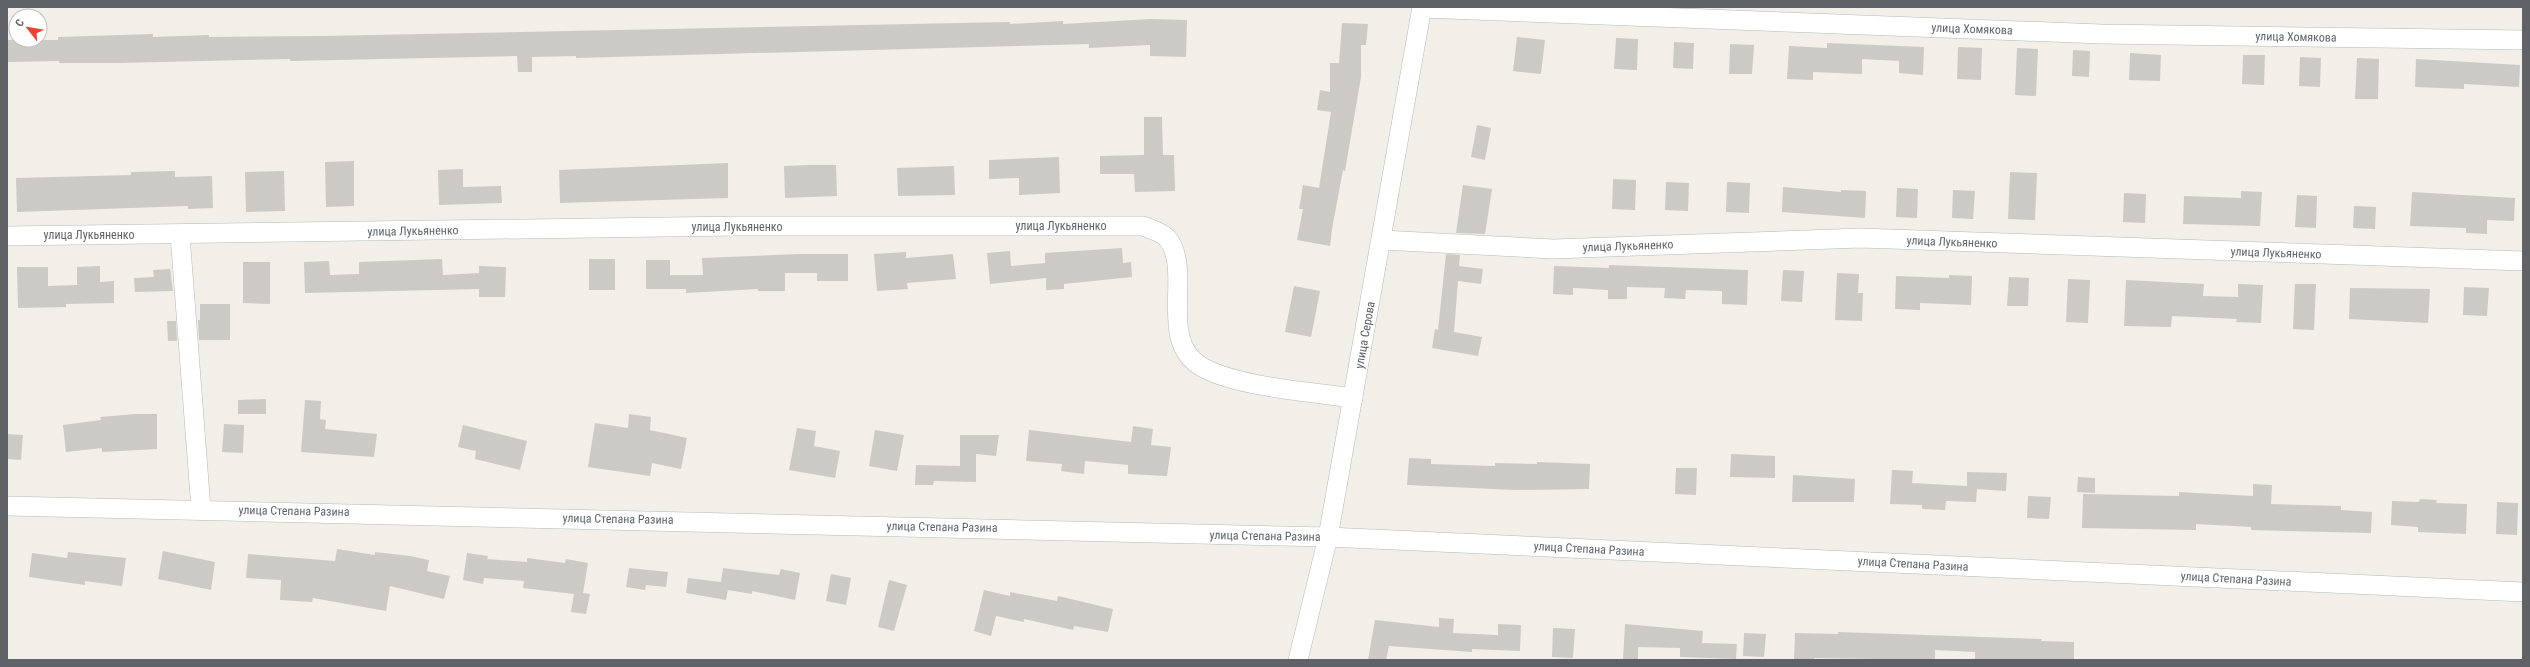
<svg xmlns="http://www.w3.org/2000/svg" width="2530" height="667" viewBox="0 0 2530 667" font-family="'Roboto Condensed',sans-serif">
<rect width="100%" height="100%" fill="#f1efe8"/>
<g fill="#cccac5">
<path d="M1151,19L1187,20L1186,57L1150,56V45L1089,48V44L576,58V56L532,57V72H518L517,56L290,61V59L118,63H59V61L7,62V40H58V37L153,34V37L209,35V37L323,36L1010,22V24L1063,21V24Z"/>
<path d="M1342,23L1368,24L1366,45H1361V77L1345,171L1343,170L1332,229L1330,246L1297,240L1303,209H1299L1303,185L1319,188L1331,112L1317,110L1320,90L1330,92V63H1339Z"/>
<path d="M1517,37L1545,40L1541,74L1513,71Z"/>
<path d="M1616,38L1638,39L1637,70L1614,69Z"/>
<path d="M1674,42L1694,43L1693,69L1673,68Z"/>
<path d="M1827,43L1924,47L1923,75L1899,73V61L1862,59V74L1813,72V80L1787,79L1789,46L1827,48Z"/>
<path d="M1730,44L1754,45L1752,74H1729Z"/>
<path d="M1958,47L1982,48L1981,80L1957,79Z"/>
<path d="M2017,48L2038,49L2036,96L2015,95Z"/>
<path d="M2073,50L2090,51L2089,77L2072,76Z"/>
<path d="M2130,53L2161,55L2160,81L2129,80Z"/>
<path d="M2243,55H2265L2264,85L2242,84Z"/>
<path d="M2300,57L2321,58L2320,87L2299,86Z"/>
<path d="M2357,58L2379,59L2378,99H2355Z"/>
<path d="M2416,59L2520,65L2519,87L2464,84V89L2415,87Z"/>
<path d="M1144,117H1162L1163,155H1174L1175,191L1135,192L1134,174H1100V156L1144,155Z"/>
<path d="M1477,125L1491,128L1485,160L1471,157Z"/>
<path d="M1059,157L1060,193L1019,195V178L989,179V160Z"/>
<path d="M354,161V206L326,207L325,162Z"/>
<path d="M728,163V198L560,203L559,170Z"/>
<path d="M809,165H836L837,196L785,198L784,166Z"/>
<path d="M954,166L955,195L898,196L897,168Z"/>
<path d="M463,169V187L501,186L502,203L439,205L438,170Z"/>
<path d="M175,171V177L212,176L213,208L188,209V206L17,212L16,178L131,175V172Z"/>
<path d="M284,171L285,211L246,212L245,172Z"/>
<path d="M2010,172L2037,173L2035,220L2008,219Z"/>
<path d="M1613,179L1636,180L1635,210L1612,209Z"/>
<path d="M1666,182L1689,183L1688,211L1665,210Z"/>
<path d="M1727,182L1750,183L1749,213L1726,212Z"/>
<path d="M1463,185L1492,189L1485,234L1456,233Z"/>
<path d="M1783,187L1841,192V190L1866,191L1865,218L1782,212Z"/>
<path d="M1897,188L1918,189L1917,218L1896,217Z"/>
<path d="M1953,190L1975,191L1973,219L1952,218Z"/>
<path d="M2241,191L2262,192L2260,226L2183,224L2184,196L2241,198Z"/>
<path d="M2412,192L2515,198L2514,221L2487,220V234L2466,233V228L2410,226Z"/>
<path d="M2124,193L2146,194L2145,223L2123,222Z"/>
<path d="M2297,195L2317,196L2316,228L2295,227Z"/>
<path d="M2354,206L2376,207L2375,229L2353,228Z"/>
<path d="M1122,248L1123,263L1131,262L1132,277L1064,284V289L1046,290V278L990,284L987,253L1010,251L1011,266L1045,263V253Z"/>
<path d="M906,252V258L953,254L956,279L907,283L908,289L877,291L874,254Z"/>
<path d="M800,254H848V281H817V273H785V291H758V289L686,293V289H646V260H670V275H703L702,258Z"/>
<path d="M1446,254L1460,255L1459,266L1483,269L1481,284L1458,281L1454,332L1482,337L1478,356L1432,348L1435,329L1438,330Z"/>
<path d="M442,259L443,275L479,273V266L506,267L505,297H479V289L305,293L304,262L329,261L330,275L359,274V262Z"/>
<rect x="589" y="259" width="26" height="31"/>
<path d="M243,262H270V304L243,303Z"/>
<path d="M1609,265L1748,270L1747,305L1722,304V291L1686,290L1685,299L1664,298L1665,288L1627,287V299H1608V290L1573,288V295L1553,294L1554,266L1609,268Z"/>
<path d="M100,266V282L114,281V303L66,304V307L18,308L17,267H48V286L77,285V267Z"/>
<path d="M170,269L173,291L135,292L134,278L154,277L153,270Z"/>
<path d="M1783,270L1804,271L1802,302L1781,301Z"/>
<path d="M1837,273L1859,274L1858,293H1863L1862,321L1835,320Z"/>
<path d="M1949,275L1972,276L1971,305L1920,303V310L1895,309L1896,276L1949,278Z"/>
<path d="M2009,277L2029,278L2028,306H2007Z"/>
<path d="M2068,279L2090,280L2088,323L2066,322Z"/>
<path d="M2126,280L2204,284L2203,296L2238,297V284L2263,285L2261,323L2236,322L2237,319L2172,316L2171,327L2124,326Z"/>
<path d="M2295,284H2316L2314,330L2293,329Z"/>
<path d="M1294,286L1320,291L1311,337L1285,332Z"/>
<path d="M2464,287L2489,288L2487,316L2463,315Z"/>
<path d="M2350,288L2430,289L2428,323L2349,319Z"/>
<path d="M200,304H230V340H199L198,320H200Z"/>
<path d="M167,321H176L177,341H168Z"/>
<path d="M266,399V414H238V400Z"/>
<path d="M305,400L321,401L320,419L326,420L325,429L377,434L374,457L301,452Z"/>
<path d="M135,414H157V449L102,452V448L66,452L63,425L101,420L100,417Z"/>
<path d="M629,414L651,417L650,430L687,438L681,469L652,463L650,476L588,467L595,423L628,428Z"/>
<path d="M224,424L244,425L243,453L222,452Z"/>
<path d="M463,425L527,441L520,470L475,459L476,451L458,447Z"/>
<path d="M1133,426L1153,429L1151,445L1171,447L1167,476L1128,474V465L1085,461L1084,474L1061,471L1062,464L1026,461L1029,430L1131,442Z"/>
<path d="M797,428L816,431L814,446L840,451L835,478L789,470Z"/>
<path d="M875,430L904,435L897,471L869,466Z"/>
<path d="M7,434L23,435L21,460L7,459Z"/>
<path d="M960,435H999L996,456L976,454V482L934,481L933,485H915L916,465L960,466Z"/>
<path d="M1731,454L1775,456V478L1730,477Z"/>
<path d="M1409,458L1431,459V464L1495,466V463L1537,464V462L1590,464L1589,489L1516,490L1407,485Z"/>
<path d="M1676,468H1697L1696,495L1675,494Z"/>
<path d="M1892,470L1913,471L1912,483L1967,486V472L2007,473L2006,491L1977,489L1976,502L1946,501L1945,510L1922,509V505L1890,504Z"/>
<path d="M1793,475L1855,479L1854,502H1792Z"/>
<path d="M2078,477L2095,478V493L2077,492Z"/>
<path d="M2253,484L2272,485L2271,504L2341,506V510L2372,512L2371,533L2251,530V527L2196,524V530L2082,528L2083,494L2179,496V492L2253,496Z"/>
<path d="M2028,496L2051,497L2049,519L2027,518Z"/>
<path d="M2420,499L2437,500L2436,503L2467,504L2466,534L2418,532V527L2391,525L2392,501L2419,502Z"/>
<path d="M2497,502L2518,503L2517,535L2496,534Z"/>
<path d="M337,549L375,555V552L410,556L429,560L427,571L450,576L444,599L390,586L386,611L313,598L312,602L280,600L281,580L246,578L248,554L335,561Z"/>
<path d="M163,551L215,562L211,590L158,579Z"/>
<path d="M68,552L126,558L122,586L85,581V585L29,577L32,553L67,558Z"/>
<path d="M467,553L488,556L487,559L527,562V558L565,563L566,559L588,563L583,593L590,594L586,614L571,612L574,594L523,588L524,581L484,578L483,584L463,580Z"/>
<path d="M629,568L668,572L666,587L646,585L645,590L626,587Z"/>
<path d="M723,568L779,575L781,569L800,573L795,600L752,591V594L728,590L726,600L686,593L688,578L721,582Z"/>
<path d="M831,574L851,578L846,605L826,601Z"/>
<path d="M889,580L907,585L894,631L878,627Z"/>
<path d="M984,590L1010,596V592L1057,601L1058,596L1113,609L1108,632L1074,626L1073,630L1024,619V622L996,616L991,636L974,631Z"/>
<path d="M1439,618L1454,619L1453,633L1498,635V624L1521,625L1520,651L1472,649V652L1389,646L1386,660H1368L1375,620L1439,627Z"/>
<path d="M1625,624L1703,631L1702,643L1737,644L1736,659L1680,657V648L1638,647V660H1623Z"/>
<path d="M1553,628L1575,629L1573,658L1552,657Z"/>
<path d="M1838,632L2042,639L2041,641L2074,642V660H1975V652L1935,650V660L1814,658V660L1794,659L1795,633L1838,634Z"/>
<path d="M1744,633L1766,634L1764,657L1743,656Z"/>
</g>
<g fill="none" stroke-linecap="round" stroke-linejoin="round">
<g stroke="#b5b8bc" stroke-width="20">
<g id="minor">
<path d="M1421,8L2101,34L2523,40"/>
<path d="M180,235L201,509"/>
<path d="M7,236L737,226H1143C1150,229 1163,233 1167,238C1194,270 1156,341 1202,367C1237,387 1312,392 1353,398"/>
<path d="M1382,240L1553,249L1861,238L2523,261"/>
<path d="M7,506L1328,537L2523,592"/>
<path d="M1298,660L1328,537L1422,7"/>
</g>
</g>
<use href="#minor" stroke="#fff" stroke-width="19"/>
</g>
<g text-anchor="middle" stroke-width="3" stroke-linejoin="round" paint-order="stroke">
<g font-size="12" fill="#5f6368" stroke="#fff">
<text transform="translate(1972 29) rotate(2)" y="4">улица Хомякова</text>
<text transform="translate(2296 37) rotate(1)" y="4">улица Хомякова</text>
<text x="1061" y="230">улица Лукьяненко</text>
<text x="737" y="231">улица Лукьяненко</text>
<text transform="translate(413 231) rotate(-1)" y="4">улица Лукьяненко</text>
<text x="89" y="239">улица Лукьяненко</text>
<text transform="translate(1952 242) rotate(2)" y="4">улица Лукьяненко</text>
<text transform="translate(1628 246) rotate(-2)" y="4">улица Лукьяненко</text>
<text transform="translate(2276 253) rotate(2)" y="4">улица Лукьяненко</text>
<text transform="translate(1365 335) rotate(-80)" y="4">улица Серова</text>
<text transform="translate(294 511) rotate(1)" y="4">улица Степана Разина</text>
<text transform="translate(618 519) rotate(1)" y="4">улица Степана Разина</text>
<text transform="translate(942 527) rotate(1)" y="4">улица Степана Разина</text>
<text transform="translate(1265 536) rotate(1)" y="4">улица Степана Разина</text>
<text transform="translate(1589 549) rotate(3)" y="4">улица Степана Разина</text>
<text transform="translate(1913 564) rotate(3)" y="4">улица Степана Разина</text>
<text transform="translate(2236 579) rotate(3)" y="4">улица Степана Разина</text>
</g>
</g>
<rect width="2530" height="667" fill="none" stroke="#5f6368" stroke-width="16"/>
<g transform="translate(28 28) rotate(301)"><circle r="19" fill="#ffffff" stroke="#bfc1c3"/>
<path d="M0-3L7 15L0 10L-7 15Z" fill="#ea4335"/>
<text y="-6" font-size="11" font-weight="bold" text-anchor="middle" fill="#5f6368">С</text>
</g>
</svg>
